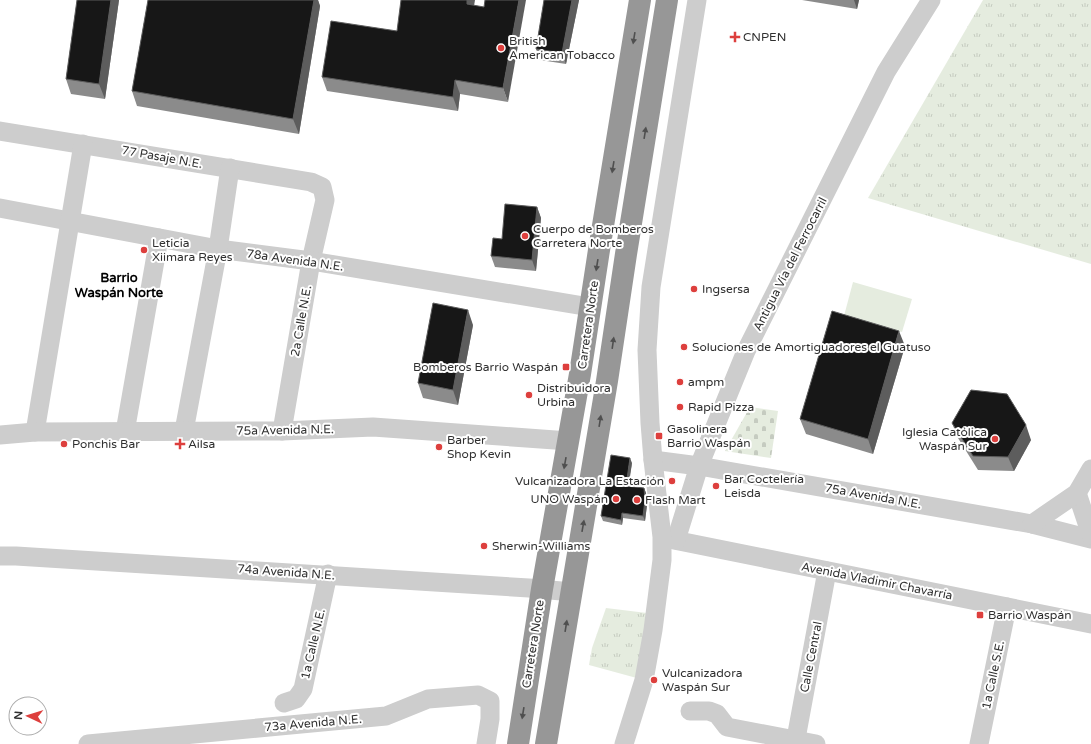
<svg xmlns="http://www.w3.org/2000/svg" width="1091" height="744" viewBox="0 0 1091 744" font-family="'Varela Round',sans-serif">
<defs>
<pattern id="grass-tufts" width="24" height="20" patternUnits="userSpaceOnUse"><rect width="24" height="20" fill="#e5ecdf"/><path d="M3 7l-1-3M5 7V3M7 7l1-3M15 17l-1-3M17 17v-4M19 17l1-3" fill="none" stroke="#c5cbc0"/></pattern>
<pattern id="cemetery-stones" width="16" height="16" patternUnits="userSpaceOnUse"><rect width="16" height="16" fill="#e5ecdf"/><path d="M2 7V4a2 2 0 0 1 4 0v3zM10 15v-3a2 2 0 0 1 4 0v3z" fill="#c5cbc0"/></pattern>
</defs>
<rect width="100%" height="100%" fill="#fff"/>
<g fill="url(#grass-tufts)">
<path d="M983,0H1091V264L868,198Z"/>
<path d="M606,608L655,614L644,680L589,665L592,648Z"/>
</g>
<path fill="url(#cemetery-stones)" d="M750,407L778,411L771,458L725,451Z"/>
<path fill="#e5ecdf" d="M853,282L912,299L902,332L844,316Z"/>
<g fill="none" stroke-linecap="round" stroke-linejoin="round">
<g stroke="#cdcdcd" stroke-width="19">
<path d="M0,131L311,182L322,187L325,200L311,261L282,431"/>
<path d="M0,208L218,249L311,261L590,307"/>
<path d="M184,431L218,249L230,168"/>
<path d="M35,432L83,144"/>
<path d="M125,432L159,238"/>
<path d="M0,435L35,432L282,431L373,427L569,441"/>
<path d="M653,460L699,466L1032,524L1091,539"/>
<path d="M1077,493L1091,535"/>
<path d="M1032,524L1077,493L1091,469"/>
<path d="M664,538L1091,624"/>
<path d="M676,540L699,466L746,351L886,72L931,0"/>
<path d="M0,556H16L529,588L572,592"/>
<path d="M284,703L296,699L303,689L328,574"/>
<path d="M690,711H709L717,714L727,727L816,744"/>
<path d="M88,744L386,716L428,699L478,695L490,701V719L486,744"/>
<path d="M624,744L644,680L653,630L662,560V537L653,460L650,423L647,350L651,287L697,0"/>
<path d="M795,744L827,571"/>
<path d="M979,744L1007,607"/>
</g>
<g stroke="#979797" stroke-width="22">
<path d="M518,744L542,589L580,374L599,250L640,0"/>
<path d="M546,744L607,381L626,254L667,0"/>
</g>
</g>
<g fill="#8b8b8b">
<path d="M77,0H119L105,99L71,94L66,79Z"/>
<path d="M148,0H318L320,6L299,134L137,106L132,91Z"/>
<path d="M544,0H579L566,64L540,60L536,49Z"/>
<path d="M802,0H859L857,9Z"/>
<path d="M474,5L508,102L460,94L458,111L327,91L322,77L397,31Z"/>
<path d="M537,207L541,218L536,271L495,267L491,256L502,239Z"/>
<path d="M473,325L458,405L423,398L418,383Z"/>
<path d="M905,346L873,454L806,434L800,419Z"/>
<path d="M952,423L1031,440L1014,471L978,470L958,438Z"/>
<path d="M632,463L628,486L644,488L646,493L647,505L645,521L623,518L622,525L603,521L601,516Z"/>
</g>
<g fill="#5d5d5d">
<path d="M111,0H119L105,99L99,84Z"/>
<path d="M314,0H318L320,6L299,134L293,119Z"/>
<path d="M467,0H475L472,18L467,4Z"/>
<path d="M519,0H526L508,102L503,88Z"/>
<path d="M572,0H579L566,64L562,53Z"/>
<path d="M854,0H859L857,9Z"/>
<path d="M455,80L460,94L458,111L453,97Z"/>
<path d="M537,207L541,218L536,271L532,260Z"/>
<path d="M468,310L473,325L458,405L453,390Z"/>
<path d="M899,331L905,346L873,454L868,439Z"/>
<path d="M1026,425L1031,440L1014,471L1008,457Z"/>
<path d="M630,458L632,463L628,490L626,486Z"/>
<path d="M644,488L646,493L647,505L645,521L643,516Z"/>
<path d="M622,513L623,518L622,525L621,520Z"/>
</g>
<g fill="#171717" stroke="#5d5d5d">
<path d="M77,0H111L99,84L66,79Z"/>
<path d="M148,0H314L293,119L132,91Z"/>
<path d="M401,0H467V4L484,7L485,0H519L503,88L455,80L453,97L322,77L331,21L397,31Z"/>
<path d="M544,0H572L562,53L536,49Z"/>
<path d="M505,204L537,207L532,260L491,256L493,238L502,239Z"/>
<path d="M433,303L468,310L453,390L418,383Z"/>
<path d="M832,311L899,331L868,439L800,419Z"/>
<path d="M971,390L1007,394L1026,425L1008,457L973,456L952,423Z"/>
<path d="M611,455L630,458L626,486L644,488L645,500L643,516L622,513L621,520L601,516Z"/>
</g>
<defs><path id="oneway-solid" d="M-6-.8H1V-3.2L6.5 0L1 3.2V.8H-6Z"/></defs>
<g fill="#4f4f4f">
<use href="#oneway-solid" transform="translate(634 38) rotate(99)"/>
<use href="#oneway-solid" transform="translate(645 133) rotate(-81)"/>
<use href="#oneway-solid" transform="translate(613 167) rotate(99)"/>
<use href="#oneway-solid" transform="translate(597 265) rotate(99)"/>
<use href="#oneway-solid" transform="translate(613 343) rotate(-82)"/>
<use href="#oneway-solid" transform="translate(600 421) rotate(-81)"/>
<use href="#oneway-solid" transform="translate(565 463) rotate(100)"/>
<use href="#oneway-solid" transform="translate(583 526) rotate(-80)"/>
<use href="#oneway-solid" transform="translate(566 626) rotate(-81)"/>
<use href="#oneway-solid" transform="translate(523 713) rotate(99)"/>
</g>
<g fill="#dd3f3d" stroke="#fff" stroke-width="1.5">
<path d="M733 31h4v4h4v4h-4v4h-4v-4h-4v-4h4z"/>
<circle cx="501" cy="48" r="4"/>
<circle cx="525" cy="236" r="4"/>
<circle cx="144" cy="250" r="4"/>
<circle cx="694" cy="289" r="4"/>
<circle cx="684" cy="347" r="4"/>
<rect x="562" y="363" width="8" height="8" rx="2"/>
<circle cx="680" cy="382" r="4"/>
<circle cx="529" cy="395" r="4"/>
<circle cx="680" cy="407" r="4"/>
<rect x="655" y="432" width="8" height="8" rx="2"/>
<circle cx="995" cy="439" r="4"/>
<circle cx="64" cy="444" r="4"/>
<path d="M178 438h4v4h4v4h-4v4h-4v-4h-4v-4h4z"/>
<circle cx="439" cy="447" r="4"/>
<circle cx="672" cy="481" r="4"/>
<circle cx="716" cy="486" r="4"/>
<circle cx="616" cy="499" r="4"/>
<circle cx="637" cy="500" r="4"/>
<circle cx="484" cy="546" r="4"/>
<rect x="976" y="611" width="8" height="8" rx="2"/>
<circle cx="654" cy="680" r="4"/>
</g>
<g text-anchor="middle" stroke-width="4" stroke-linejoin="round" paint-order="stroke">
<g font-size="12" fill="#303030" stroke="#fff" text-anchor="start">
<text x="743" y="41">CNPEN</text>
<text x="509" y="45">British<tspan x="509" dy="14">American Tobacco</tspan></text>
<text x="533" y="233">Cuerpo de Bomberos<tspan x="533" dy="14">Carretera Norte</tspan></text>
<text x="152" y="247">Leticia<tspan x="152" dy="14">Xiimara Reyes</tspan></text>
<text x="702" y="293">Ingsersa</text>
<text x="692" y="351">Soluciones de Amortiguadores el Guatuso</text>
<text x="558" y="371" text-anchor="end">Bomberos Barrio Waspán</text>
<text x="688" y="386">ampm</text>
<text x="537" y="392">Distribuidora<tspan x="537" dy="14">Urbina</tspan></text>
<text x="688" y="411">Rapid Pizza</text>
<text x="667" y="433">Gasolinera<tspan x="667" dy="14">Barrio Waspán</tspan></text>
<text x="987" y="436" text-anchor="end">Iglesia Católica<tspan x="987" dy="14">Waspán Sur</tspan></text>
<text x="447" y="444">Barber<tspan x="447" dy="14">Shop Kevin</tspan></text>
<text x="72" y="448">Ponchis Bar</text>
<text x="188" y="448">Ailsa</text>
<text x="724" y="483">Bar Coctelería<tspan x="724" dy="14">Leisda</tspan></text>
<text x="664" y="485" text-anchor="end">Vulcanizadora La Estación</text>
<text x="608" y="503" text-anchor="end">UNO Waspán</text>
<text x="645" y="504">Flash Mart</text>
<text x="492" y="550">Sherwin-Williams</text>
<text x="988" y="619">Barrio Waspán</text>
<text x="662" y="677">Vulcanizadora<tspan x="662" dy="14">Waspán Sur</tspan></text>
</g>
<g font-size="12" fill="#303030" stroke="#fff">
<text transform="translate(162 157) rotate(10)" y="4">77 Pasaje N.E.</text>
<text transform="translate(295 260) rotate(8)" y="4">78a Avenida N.E.</text>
<text transform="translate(790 264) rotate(-63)" y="4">Antigua Vía del Ferrocarril</text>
<text transform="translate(301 321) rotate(-80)" y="4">2a Calle N.E.</text>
<text transform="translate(588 325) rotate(-82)" y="4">Carretera Norte</text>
<text transform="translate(285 430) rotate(-1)" y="4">75a Avenida N.E.</text>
<text transform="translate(873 496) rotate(10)" y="4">75a Avenida N.E.</text>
<text transform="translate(286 572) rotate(4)" y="4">74a Avenida N.E.</text>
<text transform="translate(877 581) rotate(11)" y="4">Avenida Vladimir Chavarría</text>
<text transform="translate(313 644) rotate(-77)" y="4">1a Calle N.E.</text>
<text transform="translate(533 644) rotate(-81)" y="4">Carretera Norte</text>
<text transform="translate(811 657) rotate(-79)" y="4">Calle Central</text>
<text transform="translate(993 675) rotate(-78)" y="4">1a Calle S.E.</text>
<text transform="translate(313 723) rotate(-5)" y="4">73a Avenida N.E.</text>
</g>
<g font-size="13" font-weight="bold" fill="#000" stroke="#fff">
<text x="119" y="282">Barrio<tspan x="119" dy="15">Waspán Norte</tspan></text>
</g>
</g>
<g transform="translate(28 716) rotate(274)"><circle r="19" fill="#ffffff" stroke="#acacac"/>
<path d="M0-3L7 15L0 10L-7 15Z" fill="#dd3f3d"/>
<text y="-6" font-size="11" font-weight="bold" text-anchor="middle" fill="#303030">N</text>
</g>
</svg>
